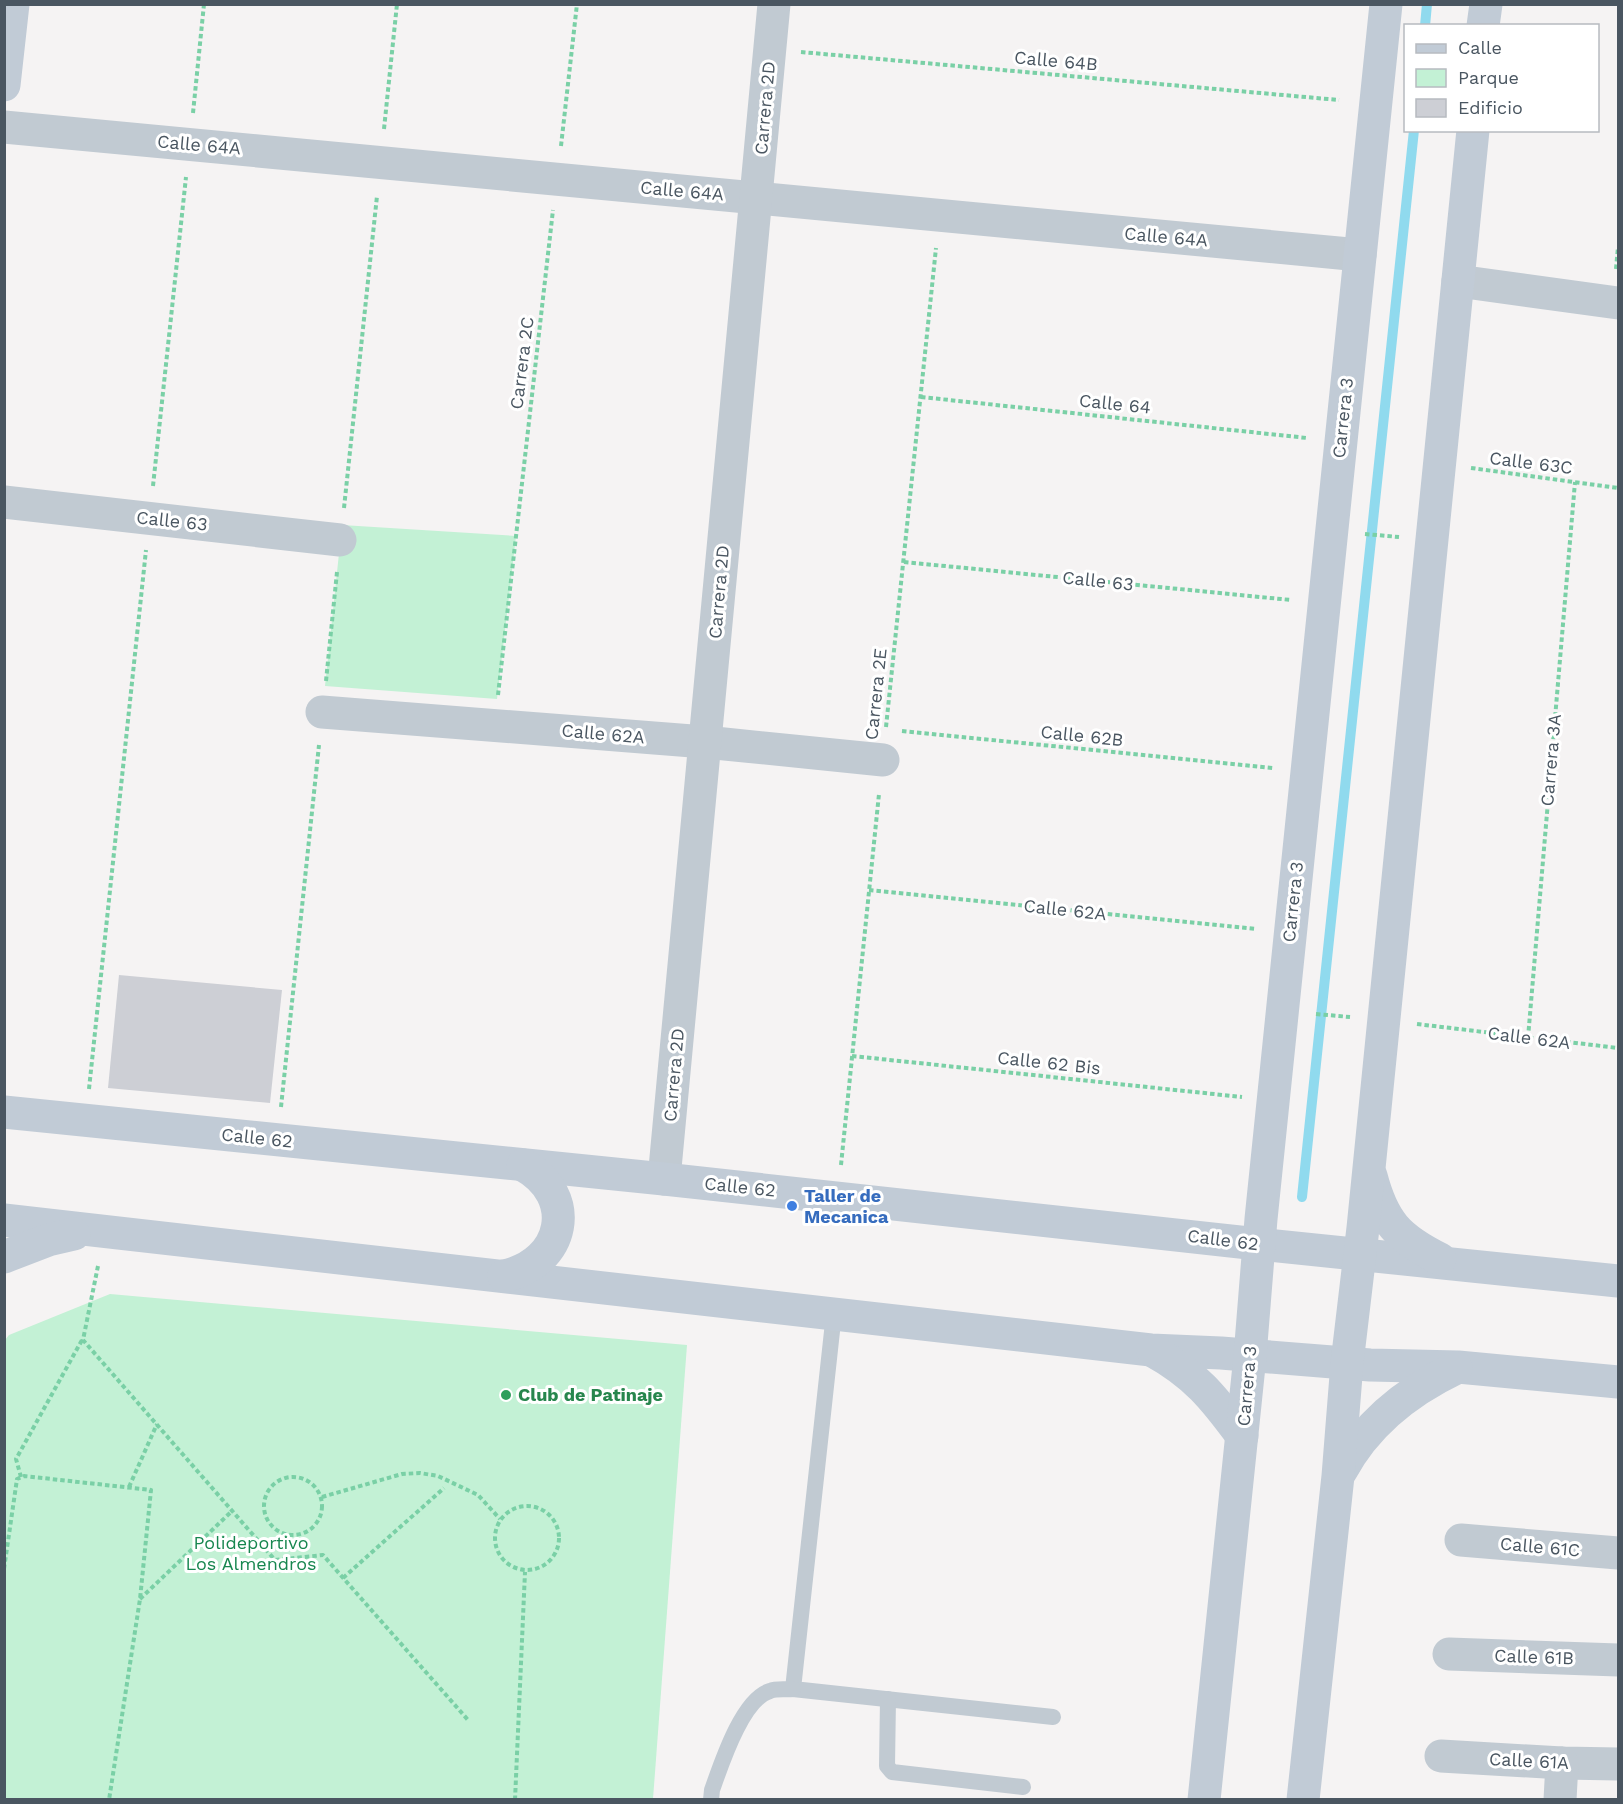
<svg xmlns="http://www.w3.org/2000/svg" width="1623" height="1804" viewBox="0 0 1623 1804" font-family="'Work Sans',sans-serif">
<rect width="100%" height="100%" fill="#f5f3f3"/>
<g fill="#c3f1d5">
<path d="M342,525L516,536L497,699L325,686Z"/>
<path d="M110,1294L687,1345L653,1799H5V1340L9,1335Z"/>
</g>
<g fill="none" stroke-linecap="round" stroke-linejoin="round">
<g stroke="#90daee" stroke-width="10">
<path d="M1425,26L1427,4"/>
<path d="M1302,1197L1414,130"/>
</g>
</g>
<path fill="#cdcfd5" d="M119,975L282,990L270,1103L108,1088Z"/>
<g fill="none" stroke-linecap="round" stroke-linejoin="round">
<g stroke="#7ad0a6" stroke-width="4" stroke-dasharray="4.5 3" stroke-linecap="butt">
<path d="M801,52L1339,100"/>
<path d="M193,113L204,4"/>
<path d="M384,129L397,4"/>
<path d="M561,146L577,4"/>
<path d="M1616,269L1618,247"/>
<path d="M921,397L1307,438"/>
<path d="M1471,468L1618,488"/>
<path d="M153,486L186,177"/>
<path d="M344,508L377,196"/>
<path d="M1365,534L1399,537"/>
<path d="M904,562L1291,600"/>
<path d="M326,681L337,572"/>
<path d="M498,695L553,210"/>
<path d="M886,727L936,248"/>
<path d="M902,731L1273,768"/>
<path d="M869,890L1257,929"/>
<path d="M1316,1014L1350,1017"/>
<path d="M1417,1024L1618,1048"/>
<path d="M1528,1038L1575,482"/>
<path d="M852,1056L1242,1097"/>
<path d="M89,1089L146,550"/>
<path d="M281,1107L319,745"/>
<path d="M841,1165L879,794"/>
<path d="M98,1266L83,1340L275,1560L323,1555L468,1720"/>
<path d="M21,1477L16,1459L82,1340"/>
<circle cx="293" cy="1506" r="29"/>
<path d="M129,1487L157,1424"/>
<path d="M322,1497L402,1474L420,1473L438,1476L478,1495L500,1519"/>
<circle cx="527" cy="1538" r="32"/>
<path d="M4,1569L17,1479L24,1476L151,1490L140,1599L109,1800"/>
<path d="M343,1578L444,1488"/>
<path d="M140,1599L232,1511"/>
<path d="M515,1800L525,1572"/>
</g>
<g stroke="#c1cad2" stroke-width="16">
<path d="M834,1313L793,1689L1053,1717"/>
<path d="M888,1699L887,1766L892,1772L1023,1787"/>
<path d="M711,1800L712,1790C721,1765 742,1699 770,1691C777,1688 786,1690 793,1689"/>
</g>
<g stroke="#c1cad2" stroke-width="33">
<path d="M4,127L1360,255"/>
<path d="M1458,281L1618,303"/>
<path d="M4,502L340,540"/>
<path d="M322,712L705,742L883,760"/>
<path d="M664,1179L774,4"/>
<path d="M1461,1540L1618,1553"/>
<path d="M1449,1654L1618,1660"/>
<path d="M1441,1756L1562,1763L1618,1764"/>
<path d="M1560,1800L1562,1763"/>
</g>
<g stroke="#c1cbd6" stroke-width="33">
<path d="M1483,26L1486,4"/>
<path d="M4,85L13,4"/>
<path d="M4,1112L664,1179L1258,1244L1618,1281"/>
<path d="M1371,1176C1383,1222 1398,1238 1440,1259"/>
<path d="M4,1220L1151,1350L1221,1353L1370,1365L1458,1367L1618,1382"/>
<path d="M4,1257L48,1240L74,1234"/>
<path d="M504,1276C565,1263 579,1196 523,1165"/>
<path d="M1153,1351C1195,1374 1214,1398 1242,1436"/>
<path d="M1341,1471C1366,1424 1408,1391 1456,1368"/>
<path d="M1204,1800L1250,1356L1261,1219L1386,4"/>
<path d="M1303,1800L1338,1476L1347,1363L1363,1228L1473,130"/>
</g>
</g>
<circle fill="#3f7fe0" stroke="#fff" stroke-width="2" cx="792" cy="1206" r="6"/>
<circle fill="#2e9e5b" stroke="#fff" stroke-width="2" cx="506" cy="1395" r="6"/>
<g text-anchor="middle" stroke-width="6" stroke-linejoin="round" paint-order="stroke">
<g font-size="18" fill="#4a5661" stroke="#fff">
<text transform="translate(1056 61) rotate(5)" y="6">Calle 64B</text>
<text transform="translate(765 108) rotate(-85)" y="6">Carrera 2D</text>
<text transform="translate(199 145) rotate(5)" y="6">Calle 64A</text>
<text transform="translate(682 191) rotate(5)" y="6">Calle 64A</text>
<text transform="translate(1166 237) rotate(5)" y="6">Calle 64A</text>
<text transform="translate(522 363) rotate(-83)" y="6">Carrera 2C</text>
<text transform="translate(1115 404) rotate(6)" y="6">Calle 64</text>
<text transform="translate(1343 418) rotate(-84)" y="6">Carrera 3</text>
<text transform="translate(1531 463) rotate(7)" y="6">Calle 63C</text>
<text transform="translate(172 521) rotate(6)" y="6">Calle 63</text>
<text transform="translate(1098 581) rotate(6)" y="6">Calle 63</text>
<text transform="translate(719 592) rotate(-85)" y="6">Carrera 2D</text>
<text transform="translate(876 694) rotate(-84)" y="6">Carrera 2E</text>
<text transform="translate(603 734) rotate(5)" y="6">Calle 62A</text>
<text transform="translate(1082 736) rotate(6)" y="6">Calle 62B</text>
<text transform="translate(1551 760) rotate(-85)" y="6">Carrera 3A</text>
<text transform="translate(1293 902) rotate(-84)" y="6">Carrera 3</text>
<text transform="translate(1065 910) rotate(6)" y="6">Calle 62A</text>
<text transform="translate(1529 1038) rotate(7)" y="6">Calle 62A</text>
<text transform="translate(1049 1063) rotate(6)" y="6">Calle 62 Bis</text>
<text transform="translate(674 1075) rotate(-85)" y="6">Carrera 2D</text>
<text transform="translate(257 1138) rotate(6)" y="6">Calle 62</text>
<text transform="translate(740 1187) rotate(6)" y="6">Calle 62</text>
<text transform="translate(1223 1240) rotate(7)" y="6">Calle 62</text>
<text transform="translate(1247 1386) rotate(-85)" y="6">Carrera 3</text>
<text transform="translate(1540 1547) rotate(5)" y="6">Calle 61C</text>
<text transform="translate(1534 1657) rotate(2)" y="6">Calle 61B</text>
<text transform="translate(1529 1761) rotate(3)" y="6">Calle 61A</text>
</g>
<g font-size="18" font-weight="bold" fill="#366cbe" stroke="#fff" text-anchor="start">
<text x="804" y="1202">Taller de<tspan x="804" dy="21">Mecanica</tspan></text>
</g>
<g font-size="18" font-weight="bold" fill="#27864d" stroke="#fff" text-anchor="start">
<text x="518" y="1401">Club de Patinaje</text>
</g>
<g font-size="18" fill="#17864f" stroke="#fff">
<text x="251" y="1549">Polideportivo<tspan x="251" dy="21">Los Almendros</tspan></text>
</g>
</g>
<rect width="1623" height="1804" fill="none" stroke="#4a5661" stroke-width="12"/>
<rect x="1404" y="24" width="195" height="108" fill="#ffffff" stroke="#b7bbc0" stroke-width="1.5"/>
<rect x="1416" y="44" width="30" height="9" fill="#c1cbd6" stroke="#b7bbc0" stroke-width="1.5"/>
<text x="1458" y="54" font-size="18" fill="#4a5661">Calle</text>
<rect x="1416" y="69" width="30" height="18" fill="#c3f1d5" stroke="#b7bbc0" stroke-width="1.5"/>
<text x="1458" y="84" font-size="18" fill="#4a5661">Parque</text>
<rect x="1416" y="99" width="30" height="18" fill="#cdcfd5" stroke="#b7bbc0" stroke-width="1.5"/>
<text x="1458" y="114" font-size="18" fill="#4a5661">Edificio</text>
</svg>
